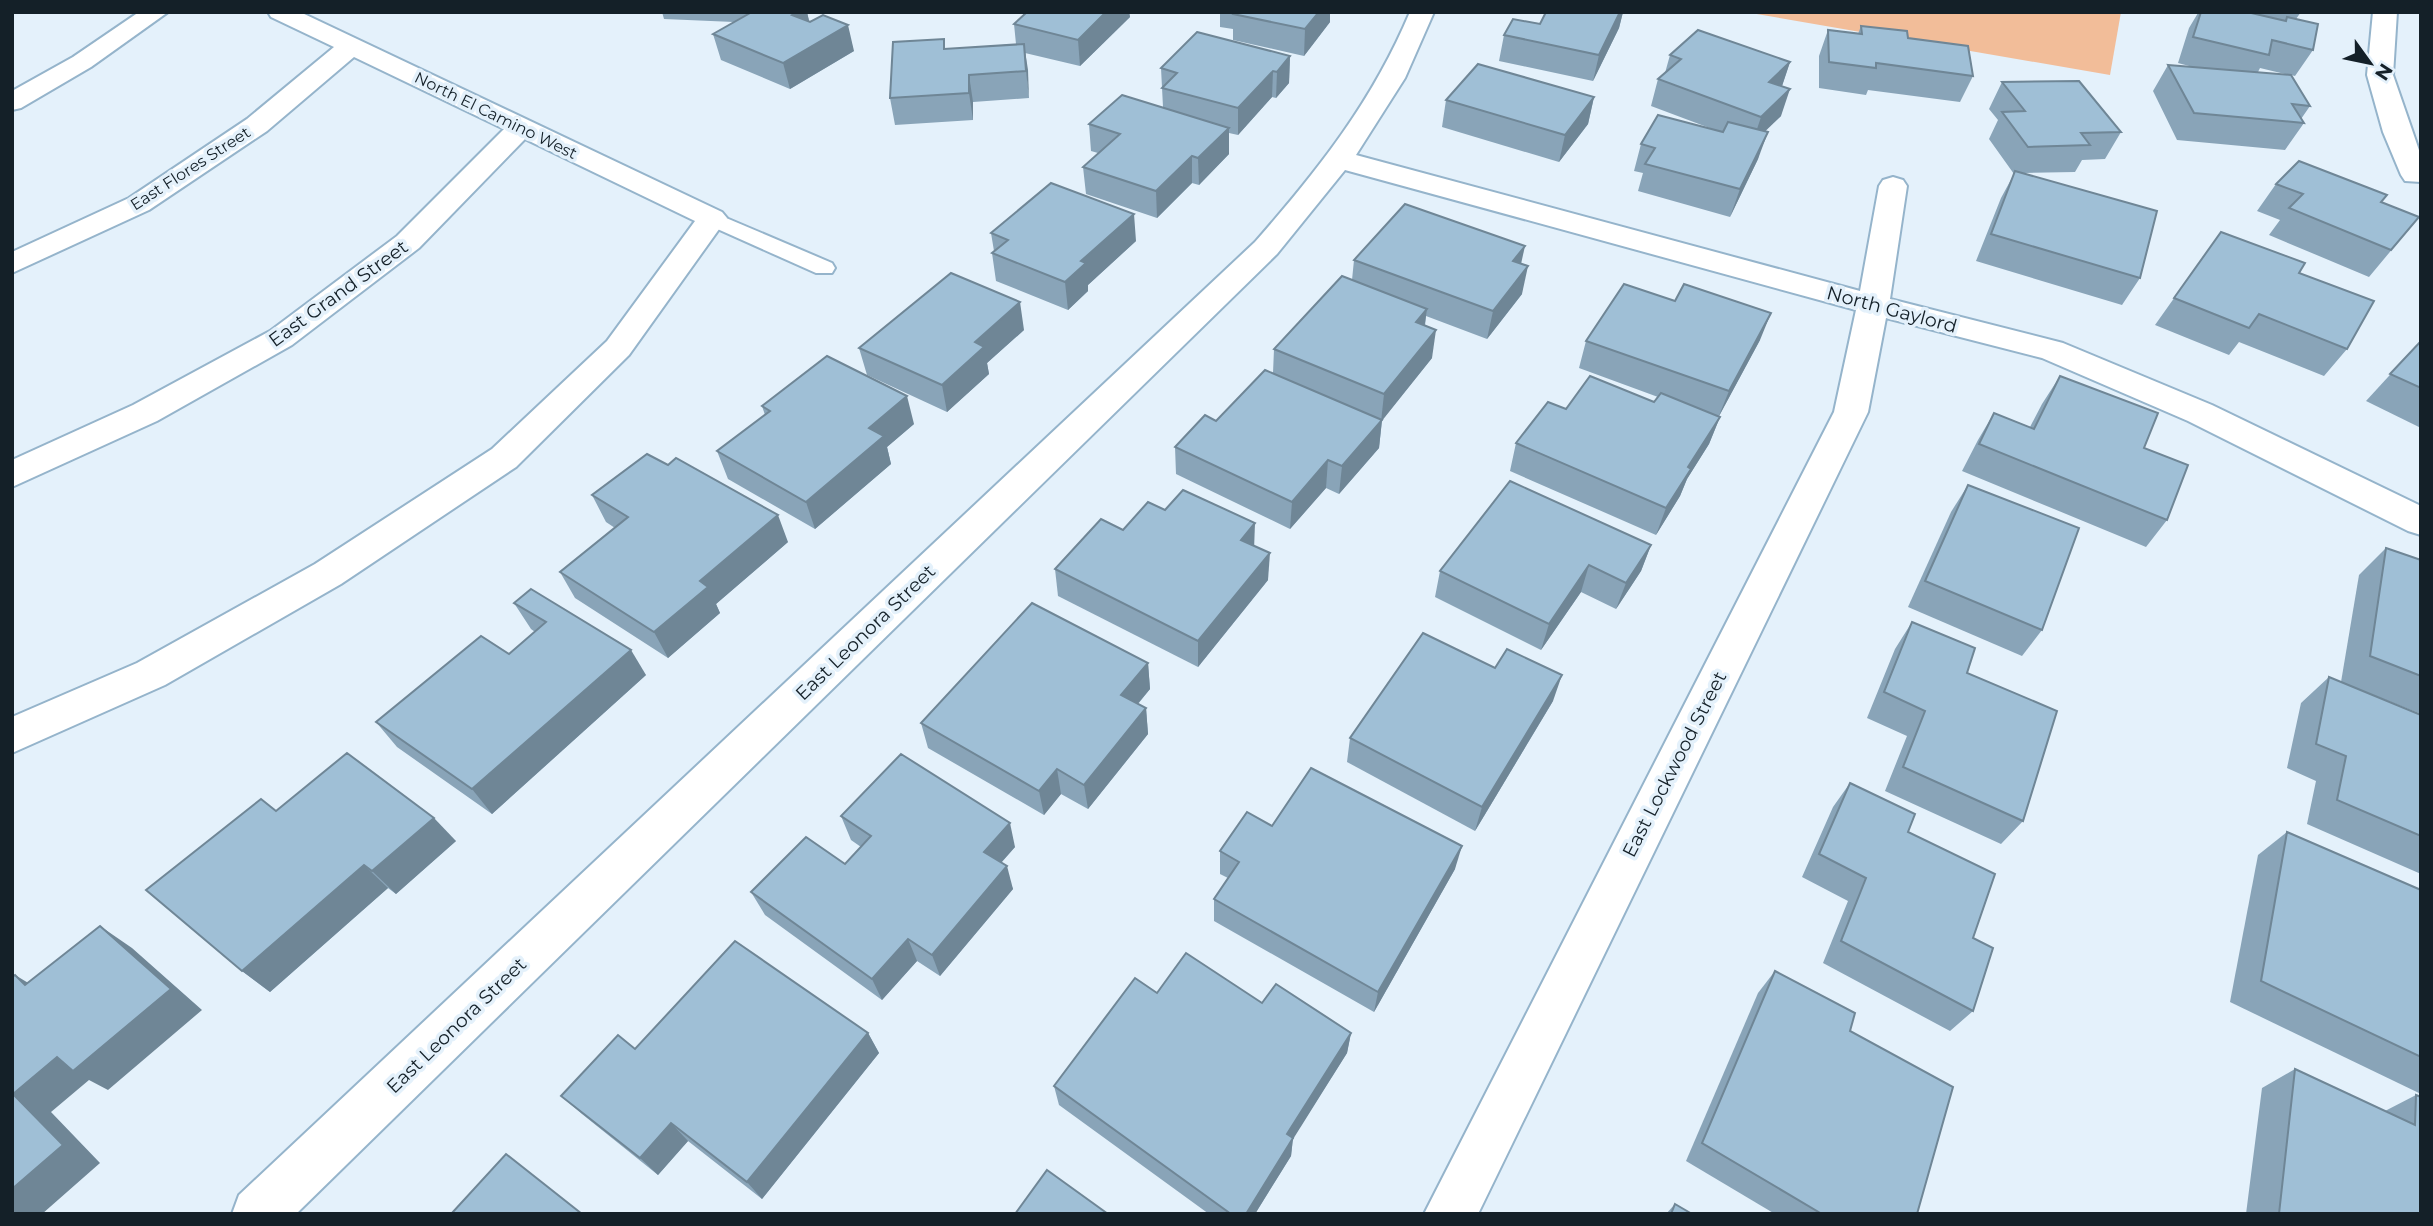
<svg xmlns="http://www.w3.org/2000/svg" width="2433" height="1226" viewBox="0 0 2433 1226" font-family="Montserrat,sans-serif">
<rect width="100%" height="100%" fill="#e4f1fb"/>
<path fill="#f2bd99" d="M1745,12H2121L2110,75Z"/>
<g fill="none" stroke-linecap="round" stroke-linejoin="round">
<g stroke="#95b4cb" stroke-width="4">
<path id="lane" d="M712,212L832,263L835,268L832,273H816L704,223L701,218L704,213Z"/>
</g>
<g stroke="#95b4cb" stroke-width="4">
<g id="street">
<path d="M139,12H168L91,67L21,108L12,110V91L73,57Z"/>
<path d="M268,12H300L722,212L727,218L629,355L516,467L341,584L165,685L12,753V717L137,663L315,564L492,449L607,341L695,221L525,139L419,248L292,345L157,421L12,487V460L133,405L270,331L397,236L504,129L354,57L267,131L149,210L12,273V252L129,198L247,119L334,47L271,17Z"/>
<path d="M1410,12H1434L1405,78L1356,155L1860,291L1879,186L1883,180L1893,177L1903,180L1907,186L1890,299L2063,343L2212,405L2421,506V535L2408,531L2188,421L2042,358L1886,318L1868,412L1478,1214H1424L1834,412L1856,310L1345,170L1277,254L296,1214H232L239,1195L1255,242C1319,169 1372,102 1410,12Z"/>
<path d="M2373,12H2397L2393,75L2421,156V182L2405,181L2401,175L2383,132L2367,75Z"/>
</g>
</g>
<use href="#lane" fill="#fff" fill-rule="evenodd"/>
<use href="#street" fill="#fff" fill-rule="evenodd"/>
</g>
<g fill="#89a4b8" fill-rule="evenodd">
<path d="M662,12H807L809,22L854,51L790,89L721,60L713,34L734,22L664,19Z"/>
<path d="M1023,12H1129L1130,17L1080,66L1025,53L1029,98L973,102V120L895,125L890,98L944,39L945,49L1016,44L1014,24L1023,16Z"/>
<path d="M1220,12H1330V22L1304,56L1233,40V29L1220,27Z"/>
<path d="M1546,12H1623L1619,28L1593,81L1499,61L1504,35L1540,24Z"/>
<path d="M2196,12H2301L2296,19L2313,50L2295,76L2291,75L2310,106L2301,119L2304,123L2285,150L2177,140L2153,91L2168,65L2193,67L2178,63L2189,28L2198,13ZM2260,68L2289,75L2258,72Z"/>
<path d="M1861,26L1908,38L1973,76L1960,102L1868,90L1866,95L1819,88V56L1828,30L1858,34Z"/>
<path d="M1670,55L1790,62L1782,86L1781,116L1764,131L1758,159L1730,217L1638,191L1643,173L1634,171L1641,144L1715,130L1651,106L1658,79L1665,73Z"/>
<path d="M1290,56L1289,83L1276,98L1272,97L1238,135L1229,133V154L1199,185L1192,183L1157,218L1086,194L1083,167L1098,153L1091,151L1089,124L1163,107L1161,68Z"/>
<path d="M2002,82L2121,132L2105,159L2082,160L2075,172L2024,173L2140,278L2122,305L1976,261L2001,198L2014,174L1989,139L1998,120L1989,109Z"/>
<path d="M1594,97L1588,124L1559,162L1442,127L1446,100Z"/>
<path d="M2276,184L2382,202L2419,217L2369,277L2269,235L2280,220L2257,211Z"/>
<path d="M2221,232L2299,273L2347,349L2324,376L2239,342L2229,355L2155,325Z"/>
<path d="M991,233L1136,241L1088,285V291L1068,310L996,281L992,253L994,251Z"/>
<path d="M1354,260L1521,264L1522,294L1487,339L1426,316L1425,326L1432,358L1382,420L1379,448L1339,494L1326,488L1290,529L1176,474L1175,447L1216,421L1273,373L1274,349L1352,280Z"/>
<path d="M1024,330L987,363L989,374L947,412L867,375L859,348Z"/>
<path d="M1760,340L1719,416L1720,417L1709,444L1687,479L1680,496L1656,535L1510,471L1516,443L1566,409L1654,402L1658,397L1579,368L1586,341Z"/>
<path d="M2421,341V428L2366,401Z"/>
<path d="M2060,376L2144,448L2167,520L2146,547L1962,471L1978,440L1994,413L2030,427L2042,404Z"/>
<path d="M762,406L914,424L887,447L891,464L815,529L728,479L717,451L765,415Z"/>
<path d="M1968,485L2042,630L2022,656L1908,607L1951,512Z"/>
<path d="M592,495L788,542L716,604L720,613L668,658L575,598L560,572L615,528L606,522Z"/>
<path d="M1123,530L1254,546L1268,580L1198,667L1058,596L1055,569Z"/>
<path d="M1651,545L1641,571L1616,609L1581,592L1541,650L1435,597L1440,571Z"/>
<path d="M2386,548L2421,560V714L2341,682L2359,575Z"/>
<path d="M514,603L646,675L492,814L397,747L376,722L509,654L535,632L531,629Z"/>
<path d="M1912,622L2023,821L2001,844L1885,791L1907,736L1867,718L1895,649Z"/>
<path d="M1148,663L1150,689L1138,704L1146,708L1148,734L1088,809L1061,794L1044,815L928,748L921,723Z"/>
<path d="M2329,677L2421,715V874L2307,824L2316,781L2287,768L2301,703Z"/>
<path d="M1553,701L1475,831L1347,762L1350,738Z"/>
<path d="M1850,783L1908,832L1973,938V1011L1950,1031L1823,963L1848,901L1802,877L1833,807Z"/>
<path d="M276,811L456,841L396,894L388,888L270,992L242,971Z"/>
<path d="M841,816L1015,847L1001,863L1013,889L940,976L917,961L882,1000L765,915L751,892L845,864L861,847L851,840Z"/>
<path d="M1272,826L1455,869L1374,1012L1214,921V899L1228,878L1220,874V851Z"/>
<path d="M2287,832L2421,890V1094L2230,1002L2258,855Z"/>
<path d="M1775,971L1850,1031L1917,1214H1775L1686,1161L1758,993Z"/>
<path d="M1157,993L1262,1003L1351,1033L1347,1053L1293,1138L1291,1156L1255,1214H1209L1059,1105L1054,1086Z"/>
<path d="M868,1033L879,1053L762,1199L688,1141L658,1175L582,1114L561,1096L635,1049Z"/>
<path d="M2295,1069L2385,1111L2416,1095L2421,1214H2246L2262,1088Z"/>
<path d="M1675,1204L1692,1214H1666Z"/>
</g>
<g fill="#6f8696">
<path d="M797,12H807L812,33L792,15Z"/>
<path d="M1106,12H1129L1130,17L1080,66L1078,40Z"/>
<path d="M1319,12H1330V22L1304,56L1305,29Z"/>
<path d="M1620,12H1623L1619,28L1593,81L1599,55Z"/>
<path d="M848,25L854,51L790,89L783,63Z"/>
<path d="M1024,44L1028,70L1029,98L1026,71Z"/>
<path d="M1290,56L1289,83L1276,98L1277,72Z"/>
<path d="M1790,62L1781,89L1769,82Z"/>
<path d="M1273,71L1272,97L1238,135V108Z"/>
<path d="M969,75L973,102V120L969,93Z"/>
<path d="M1790,89L1781,116L1752,144L1761,117Z"/>
<path d="M1594,97L1588,124L1559,162L1565,135Z"/>
<path d="M1229,128V154L1199,185L1198,158Z"/>
<path d="M1768,132L1758,159L1730,217L1740,189Z"/>
<path d="M1192,156V183L1157,218L1156,191Z"/>
<path d="M1134,214L1136,241L1088,285V291L1068,310L1065,282L1081,261Z"/>
<path d="M1525,246L1519,273L1513,261Z"/>
<path d="M1528,266L1522,294L1487,339L1493,311Z"/>
<path d="M1020,302L1024,330L987,363L989,374L947,412L942,385L975,342Z"/>
<path d="M1427,309L1423,336L1416,322Z"/>
<path d="M1771,313L1760,340L1718,418L1729,391Z"/>
<path d="M1436,330L1432,358L1381,422L1384,394Z"/>
<path d="M907,396L914,424L887,447L891,464L815,529L806,502L869,428Z"/>
<path d="M1720,417L1709,444L1687,479L1680,496L1656,535L1666,508L1688,467Z"/>
<path d="M1382,420L1379,448L1339,494L1342,466Z"/>
<path d="M1328,460L1326,488L1290,529L1292,502Z"/>
<path d="M778,515L788,542L716,604L720,613L668,658L654,632L700,581Z"/>
<path d="M1255,523L1254,550L1241,540Z"/>
<path d="M1651,545L1641,571L1616,609L1626,583Z"/>
<path d="M1270,553L1268,580L1198,667V641Z"/>
<path d="M1589,565L1581,592L1541,650L1549,624Z"/>
<path d="M631,650L646,675L492,814L472,789Z"/>
<path d="M1148,663L1150,689L1124,720L1121,695Z"/>
<path d="M1562,675L1553,701L1475,831L1482,807Z"/>
<path d="M1146,708L1148,734L1088,809L1084,785Z"/>
<path d="M1057,769L1061,794L1044,815L1039,791Z"/>
<path d="M434,818L456,841L396,894L372,871Z"/>
<path d="M1010,823L1015,847L990,875L984,852Z"/>
<path d="M1462,846L1455,869L1374,1012L1378,992Z"/>
<path d="M364,865L388,888L270,992L242,971Z"/>
<path d="M1007,866L1013,889L940,976L932,955Z"/>
<path d="M100,926L132,948L202,1010L108,1090L89,1080L51,1112L100,1163L42,1214H12L13,1094Z"/>
<path d="M908,939L917,961L882,1000L872,979Z"/>
<path d="M15,975L50,996L25,985Z"/>
<path d="M868,1033L879,1053L762,1199L747,1182Z"/>
<path d="M1351,1033L1347,1053L1285,1152L1287,1134Z"/>
<path d="M671,1123L688,1141L658,1175L640,1158Z"/>
<path d="M1293,1138L1291,1156L1255,1214H1246Z"/>
</g>
<g fill="#9fbfd6" stroke="#6f8696" stroke-width="2">
<path d="M752,12H797L792,15L810,22L823,15L848,25L783,63L713,34Z"/>
<path d="M1027,12H1106L1078,40L1014,24Z"/>
<path d="M1234,12H1319L1305,29L1233,14Z"/>
<path d="M1546,12H1620L1599,55L1504,35L1513,19L1540,24Z"/>
<path d="M2201,12H2247L2286,21L2287,17L2318,24L2313,50L2272,40L2269,55L2193,37Z"/>
<path d="M1861,26L1907,31L1908,38L1968,46L1973,76L1876,63V68L1829,62L1828,30L1862,34Z"/>
<path d="M1698,30L1790,62L1769,82L1790,89L1761,117L1658,79L1681,59L1670,55Z"/>
<path d="M1197,32L1290,56L1277,72L1273,71L1238,108L1162,88L1177,73L1161,68Z"/>
<path d="M944,39V49L1024,44L1026,71L969,75V93L890,98L893,42Z"/>
<path d="M1478,64L1594,97L1565,135L1446,100Z"/>
<path d="M2168,65L2291,75L2310,106L2292,104L2304,123L2194,113Z"/>
<path d="M2079,81L2121,132L2081,133L2090,145L2028,147L2002,112L2025,111L2002,82Z"/>
<path d="M1122,95L1229,128L1198,158L1192,156L1156,191L1083,167L1120,134L1089,124Z"/>
<path d="M1658,115L1723,132L1728,122L1768,132L1740,189L1645,164L1655,148L1641,144Z"/>
<path d="M2299,161L2387,195L2381,202L2419,217L2391,250L2289,208L2303,194L2276,184Z"/>
<path d="M2015,171L2157,211L2140,278L1991,234Z"/>
<path d="M1051,183L1134,214L1081,261L1086,263L1065,282L992,253L1008,240L991,233Z"/>
<path d="M1405,204L1525,246L1513,261L1528,266L1493,311L1354,260Z"/>
<path d="M2221,232L2305,263L2299,273L2374,301L2347,349L2259,314L2249,328L2174,298Z"/>
<path d="M951,273L1020,302L975,342L984,347L942,385L859,348Z"/>
<path d="M1342,276L1427,309L1416,322L1436,330L1384,394L1274,349Z"/>
<path d="M1624,284L1675,301L1684,284L1771,313L1729,391L1586,341Z"/>
<path d="M2421,341V388L2390,374Z"/>
<path d="M827,356L907,396L869,428L884,436L806,502L717,451L770,411L762,406Z"/>
<path d="M1265,370L1382,420L1342,466L1328,460L1292,502L1175,447L1205,415L1216,421Z"/>
<path d="M1590,376L1654,402L1661,393L1720,417L1688,467L1691,469L1666,508L1516,443L1548,402L1566,409Z"/>
<path d="M2060,376L2158,413L2144,448L2188,465L2167,520L1979,444L1994,413L2034,429Z"/>
<path d="M647,454L668,465L676,458L778,515L700,581L708,587L654,632L560,572L628,517L592,495Z"/>
<path d="M1510,481L1651,545L1626,583L1589,565L1549,624L1440,571Z"/>
<path d="M1968,485L2079,528L2042,630L1925,581Z"/>
<path d="M1183,490L1255,523L1241,540L1270,553L1198,641L1055,569L1101,519L1123,530L1148,502L1165,510Z"/>
<path d="M2386,548L2421,560V676L2370,656Z"/>
<path d="M531,589L631,650L472,789L376,722L481,636L509,654L546,622L514,603Z"/>
<path d="M1032,603L1148,663L1121,695L1146,708L1084,785L1057,769L1039,791L921,723Z"/>
<path d="M1912,622L1975,648L1967,673L2057,711L2023,821L1903,767L1925,711L1884,692Z"/>
<path d="M1423,633L1495,668L1507,649L1562,675L1482,807L1350,738Z"/>
<path d="M2329,677L2421,715V836L2337,800L2346,756L2316,744Z"/>
<path d="M347,753L434,818L372,871L364,865L242,971L146,890L261,799L276,811Z"/>
<path d="M901,754L1010,823L984,852L1007,866L932,955L908,939L872,979L751,892L806,837L845,864L871,836L841,816Z"/>
<path d="M1311,768L1462,846L1378,992L1214,899L1239,862L1220,851L1247,812L1272,826Z"/>
<path d="M1850,783L1915,814L1908,832L1995,874L1973,938L1993,948L1973,1011L1841,941L1866,878L1819,854Z"/>
<path d="M2287,832L2421,890V1057L2261,981Z"/>
<path d="M100,926L171,989L73,1071L57,1057L13,1094L63,1145L12,1189V977L15,975L25,985Z"/>
<path d="M735,941L868,1033L747,1182L671,1123L640,1158L561,1096L618,1035L635,1049Z"/>
<path d="M1186,953L1262,1003L1276,984L1351,1033L1287,1134L1293,1138L1246,1214H1231L1054,1086L1135,978L1157,993Z"/>
<path d="M1775,971L1855,1013L1850,1031L1953,1087L1917,1214H1822L1702,1143Z"/>
<path d="M2295,1069L2415,1125L2416,1095L2421,1097V1214H2279Z"/>
<path d="M506,1154L582,1214H451Z"/>
<path d="M1047,1170L1108,1214H1015Z"/>
<path d="M1675,1204L1692,1214H1671Z"/>
</g>
<g text-anchor="middle" stroke-width="7" stroke-linejoin="round" paint-order="stroke">
<g font-size="16" fill="#142028" stroke="#e4f1fb">
<text transform="translate(496 115) rotate(26)" y="6">North El Camino West</text>
<text transform="translate(190 168) rotate(-33)" y="6">East Flores Street</text>
</g>
<g font-size="19" fill="#142028" stroke="#e4f1fb">
<text transform="translate(338 293) rotate(-36)" y="7">East Grand Street</text>
<text transform="translate(1892 309) rotate(15)" y="7">North Gaylord</text>
<text transform="translate(865 632) rotate(-44)" y="7">East Leonora Street</text>
<text transform="translate(1674 764) rotate(-63)" y="7">East Lockwood Street</text>
<text transform="translate(456 1025) rotate(-44)" y="7">East Leonora Street</text>
</g>
</g>
<rect width="2433" height="1226" fill="none" stroke="#142028" stroke-width="28"/>
<g transform="translate(2370 63) rotate(123)" stroke="#e4f1fb" stroke-width="5" paint-order="stroke">
<path d="M0-5L12 26L0 18L-12 26Z" fill="#142028"/>
<text y="-10" font-size="19" font-weight="bold" text-anchor="middle" fill="#142028">N</text>
</g>
</svg>
